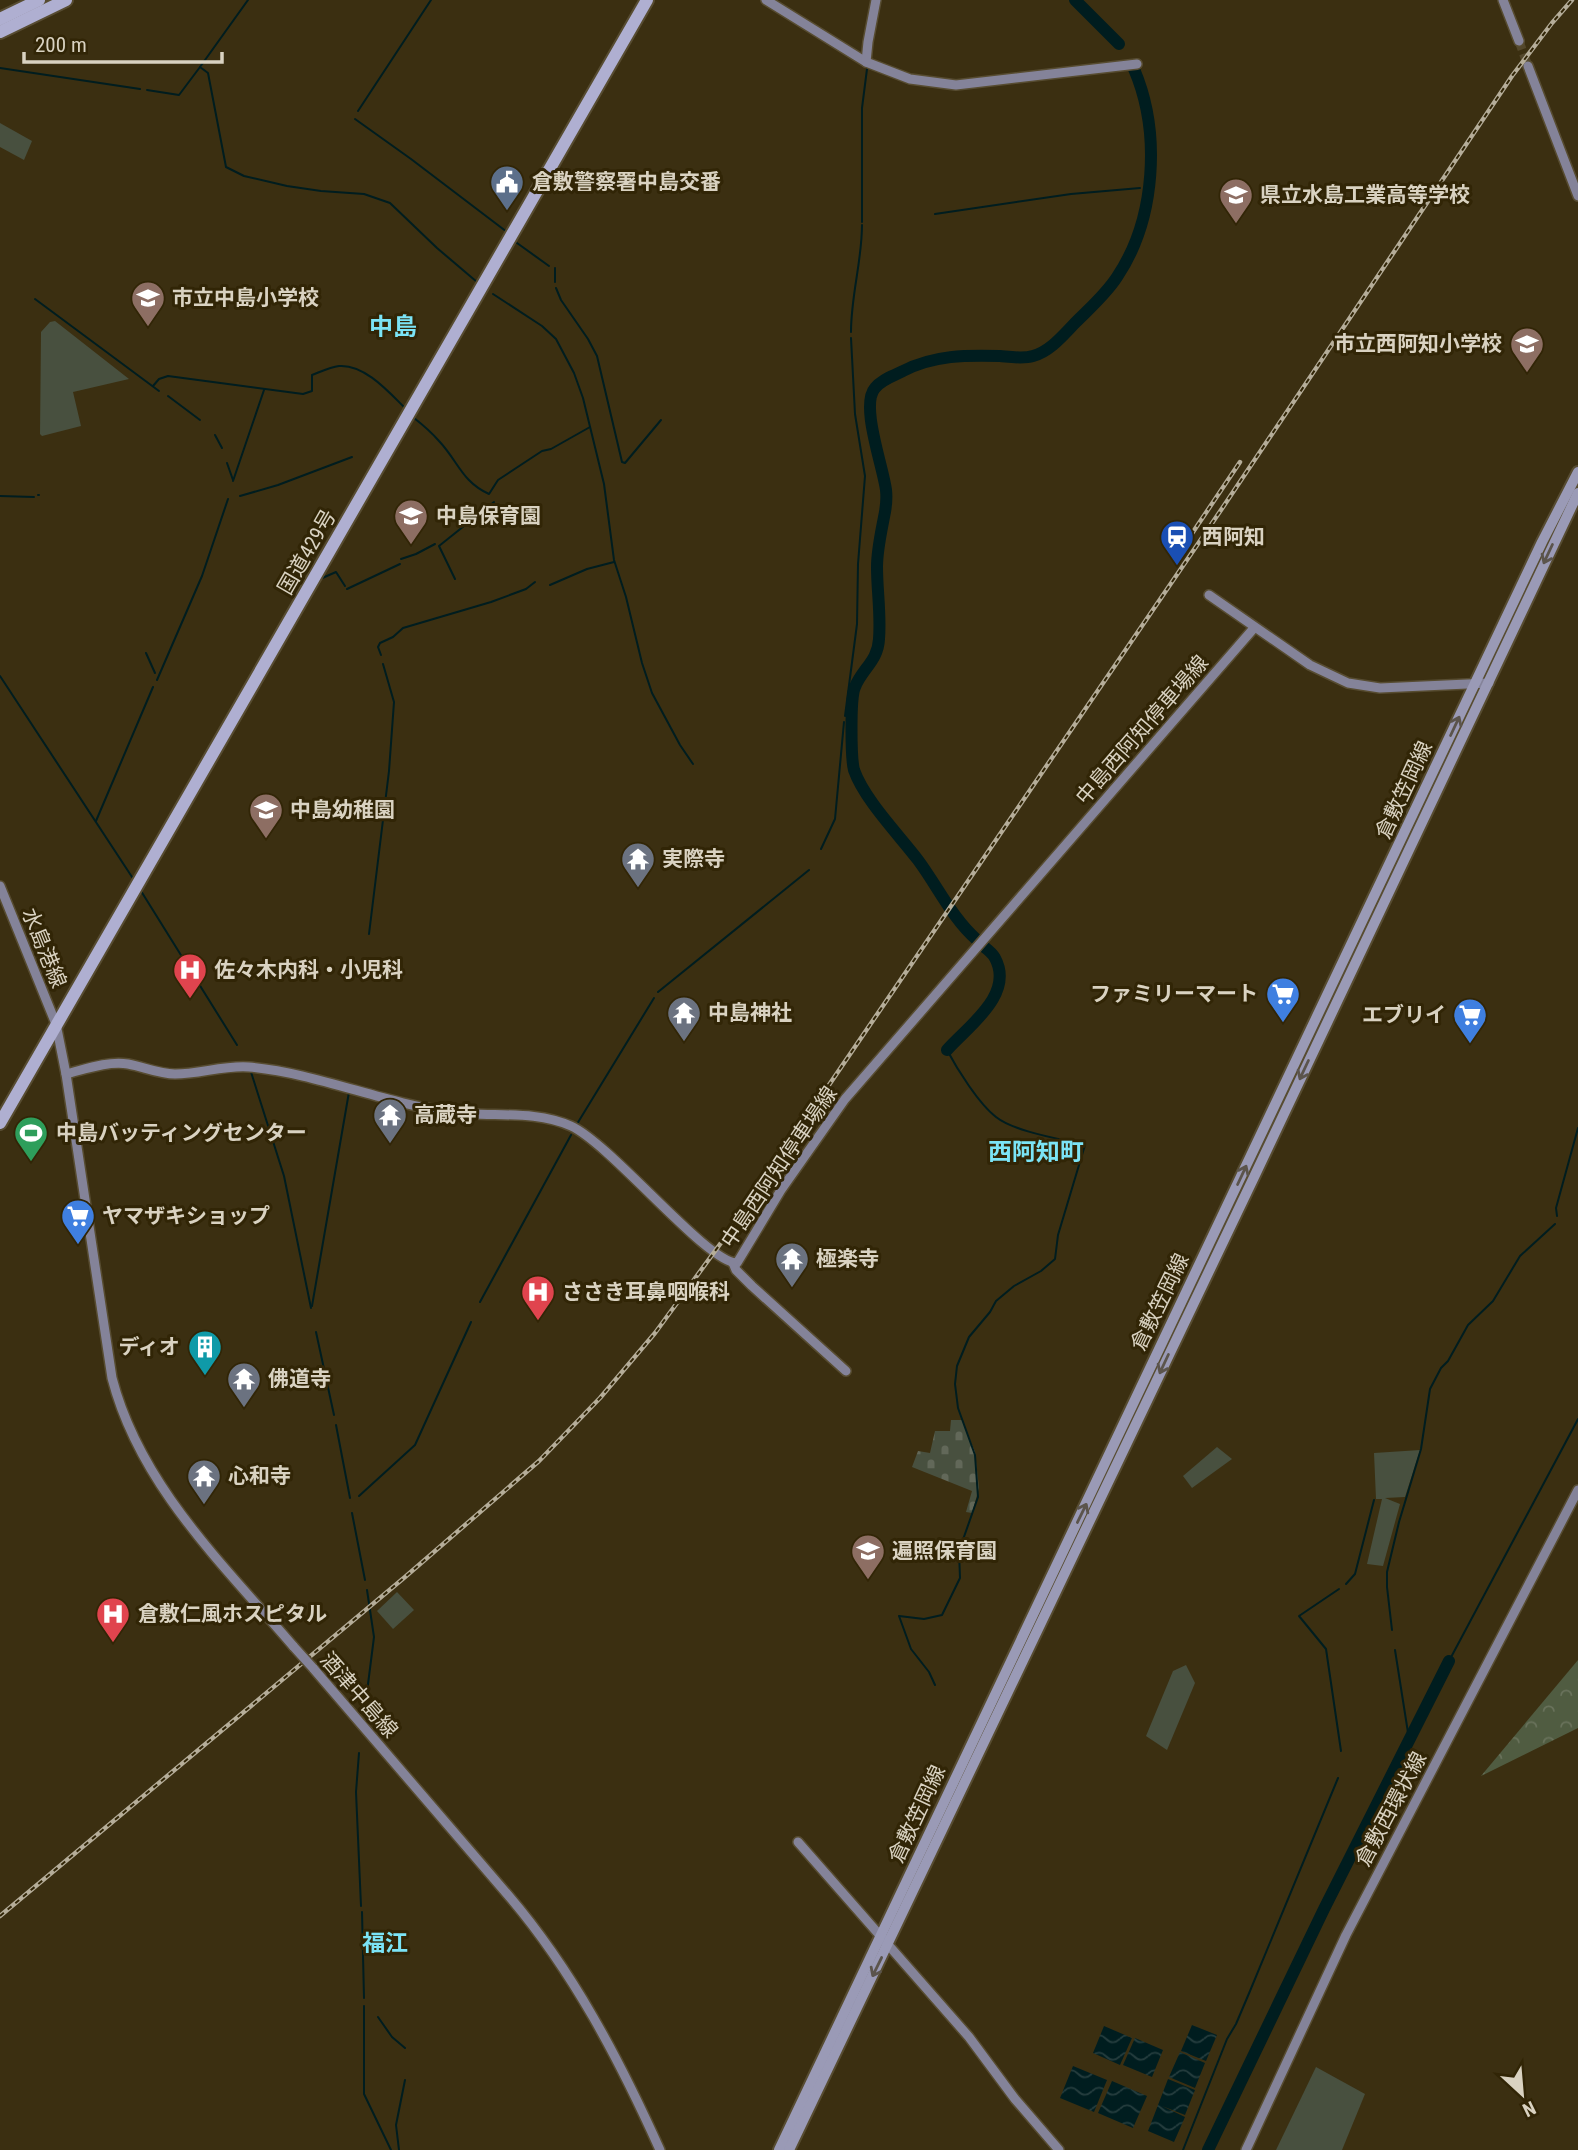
<svg xmlns="http://www.w3.org/2000/svg" width="1578" height="2150" viewBox="0 0 1578 2150" font-family="'Roboto Condensed','Noto Sans JP',sans-serif">
<defs>
<pattern id="forest-crowns" width="20" height="18" patternUnits="userSpaceOnUse" patternTransform="scale(1.75)"><rect width="20" height="18" fill="#505c41"/><path d="M2 6a3 3 0 1 1 6 0M12 15a3 3 0 1 1 6 0" fill="none" stroke="#69725b"/></pattern>
<pattern id="cemetery-stones" width="16" height="16" patternUnits="userSpaceOnUse" patternTransform="scale(1.75)"><rect width="16" height="16" fill="#48503f"/><path d="M2 7V4a2 2 0 0 1 4 0v3zM10 15v-3a2 2 0 0 1 4 0v3z" fill="#626859"/></pattern>
<pattern id="water-waves" width="16" height="10" patternUnits="userSpaceOnUse" patternTransform="scale(1.75)"><rect width="16" height="10" fill="#001d1f"/><path d="M0 5q4-4 8 0t8 0" fill="none" stroke="#253d3e"/></pattern>
</defs>
<rect width="100%" height="100%" fill="#3b2f11"/>
<g fill="#48503f">
<path d="M0,123L32,141L24,160L0,147Z"/>
<path d="M55,321L129,379L73,392L81,426L42,436L40,434L41,332L50,322Z"/>
<path d="M1217,1447L1232,1459L1192,1488L1183,1476Z"/>
<path d="M1420,1450L1405,1497L1385,1498L1400,1504L1383,1566L1367,1564L1382,1499H1376L1374,1453Z"/>
<path d="M397,1592L414,1610L393,1629L377,1611Z"/>
<path d="M1186,1665L1195,1683L1167,1750L1146,1736L1173,1671Z"/>
<path d="M1316,2067L1365,2094L1342,2150H1276Z"/>
</g>
<path fill="url(#forest-crowns)" d="M1578,1660V1728L1481,1776Z"/>
<path fill="url(#cemetery-stones)" d="M951,1420H962L975,1452L979,1488L972,1513L966,1512L972,1491L912,1467L918,1451L930,1453L935,1431H950Z"/>
<g fill="url(#water-waves)">
<path d="M1192,2025L1217,2035L1206,2061L1181,2051Z"/>
<path d="M1104,2026L1132,2038L1120,2065L1093,2053Z"/>
<path d="M1135,2038L1163,2050L1152,2077L1123,2065Z"/>
<path d="M1180,2052L1205,2063L1195,2088L1169,2077Z"/>
<path d="M1073,2066L1107,2080L1094,2112L1060,2098Z"/>
<path d="M1168,2079L1195,2090L1185,2115L1162,2106L1185,2117L1174,2142L1148,2131Z"/>
<path d="M1112,2081L1147,2096L1133,2128L1098,2113Z"/>
</g>
<g fill="none" stroke-linecap="round" stroke-linejoin="round">
<g stroke="#001d1f" stroke-width="2">
<path d="M248,0L200,67L208,73L226,167L244,176L287,186L321,191L364,194L390,203L437,248L477,282"/>
<path d="M0,68L140,89"/>
<path d="M147,90L179,95L200,67"/>
<path d="M358,111L431,0"/>
<path d="M355,119L411,159L507,232"/>
<path d="M1146,191L1148,192"/>
<path d="M935,214L1071,194L1140,188"/>
<path d="M862,222V108L867,69"/>
<path d="M517,243L549,266"/>
<path d="M555,282V268"/>
<path d="M556,288L561,300L588,339L597,356L622,462L625,463L661,420"/>
<path d="M493,294L542,326L556,339L574,373L583,398L604,484L614,560L626,597L642,663L652,693L680,745L693,764"/>
<path d="M35,299L159,391"/>
<path d="M851,332C851,295 862,261 862,225"/>
<path d="M153,386L159,379L168,376L303,394L312,391V375C320,372 330,367 339,366C364,364 388,391 404,407"/>
<path d="M168,396L200,420"/>
<path d="M414,418C423,425 432,433 439,441C458,461 462,482 489,494L498,480L542,451L551,449L590,427"/>
<path d="M215,435L222,448"/>
<path d="M227,463L233,480"/>
<path d="M233,481L264,390"/>
<path d="M38,495H39"/>
<path d="M0,496L34,497"/>
<path d="M240,496L278,485L352,457"/>
<path d="M401,559L416,554L435,544"/>
<path d="M320,579L336,572L345,586"/>
<path d="M455,579L439,546L494,502"/>
<path d="M550,585L587,569L614,562"/>
<path d="M347,589L400,564"/>
<path d="M146,653L155,673"/>
<path d="M381,655L378,647L380,643L393,637L403,628L491,602L526,589L535,582"/>
<path d="M0,676L134,880"/>
<path d="M157,680L202,576L228,499"/>
<path d="M845,716L857,624L858,564L865,476L855,414L851,338"/>
<path d="M96,821L153,687"/>
<path d="M821,849L835,819L844,722"/>
<path d="M141,891L237,1045"/>
<path d="M369,934L389,771L394,702L383,664"/>
<path d="M658,992L809,870"/>
<path d="M251,1072L284,1176L311,1308"/>
<path d="M577,1124L654,998"/>
<path d="M1557,1216L1556,1208L1578,1128"/>
<path d="M480,1302L571,1135"/>
<path d="M312,1306L349,1092"/>
<path d="M316,1332L334,1415"/>
<path d="M336,1425L350,1498"/>
<path d="M359,1496L415,1445L471,1322"/>
<path d="M352,1513L365,1580"/>
<path d="M1346,1584L1355,1574L1374,1500"/>
<path d="M1339,1589L1299,1616L1326,1649L1341,1751"/>
<path d="M367,1590L374,1637L367,1692"/>
<path d="M1392,1630L1387,1587V1572L1399,1522L1421,1449L1430,1389L1441,1368L1448,1361L1468,1325L1493,1301L1520,1256L1555,1224"/>
<path d="M1395,1650L1409,1739"/>
<path d="M1449,1661L1578,1419"/>
<path d="M935,1685L929,1672L911,1649L899,1616L924,1619L942,1615L960,1578L959,1551L978,1497L975,1455L958,1408L955,1384L957,1366L969,1337L990,1312L996,1301L1014,1286L1041,1271L1055,1259L1058,1235L1085,1145C1061,1139 1015,1132 996,1117C979,1104 957,1069 947,1050"/>
<path d="M359,1753L356,1792L361,1906"/>
<path d="M362,1912L364,1998"/>
<path d="M364,2006V2094L391,2150"/>
<path d="M378,2017L392,2037L405,2048"/>
<path d="M399,2150L396,2125L405,2080"/>
<path d="M1183,2150L1227,2039L1236,2024L1250,1991L1338,1778"/>
</g>
<g stroke="#001d1f" stroke-width="12">
<path d="M1075,0L1119,44"/>
<path d="M977,940C952,918 938,887 918,860C899,835 864,799 854,770C851,759 850,698 855,687C862,669 878,661 879,639C881,614 877,591 877,567C877,550 881,533 884,517C886,508 887,499 886,490C883,466 860,405 875,388C882,379 894,376 903,371C934,355 966,355 1000,356C1011,357 1023,359 1033,356C1051,351 1064,334 1076,322C1091,307 1106,294 1117,277C1156,219 1161,132 1134,69"/>
<path d="M947,1050C967,1027 1015,995 995,958C993,954 987,949 983,946"/>
<path d="M1208,2150L1324,1909L1449,1661"/>
</g>
<path stroke="#53472b" stroke-width="9" stroke-dasharray="9 4.5" stroke-linecap="butt" d="M1519,41L1528,66"/>
<g stroke="#574c31" stroke-width="12">
<g id="secondary">
<path d="M766,0L866,62L910,79L956,85L1137,64"/>
<path d="M1503,0L1519,41"/>
<path d="M866,62L868,42L876,0"/>
<path d="M1528,66L1578,196"/>
<path d="M1209,595L1310,665L1348,683L1380,688L1489,683"/>
<path d="M0,886L56,1024L66,1074L112,1378C140,1486 224,1565 294,1647"/>
<path d="M66,1074C86,1069 107,1061 128,1064C144,1067 159,1074 175,1074C200,1074 224,1065 249,1067C317,1073 382,1103 450,1112C490,1118 533,1109 571,1126C612,1145 707,1263 737,1263L781,1190L845,1099L1254,628"/>
<path d="M733,1263L736,1270L752,1286L846,1371"/>
<path d="M313,1668L508,1895C573,1971 619,2059 660,2150"/>
<path d="M798,1842L969,2037L1015,2099L1059,2150"/>
<path d="M1246,2150L1346,1935L1578,1490"/>
</g>
</g>
<g stroke="#574c31" stroke-width="14">
<g id="primary">
<path d="M779,2150L1542,542L1578,472"/>
<path d="M789,2150C945,1825 1098,1499 1255,1175L1578,493"/>
</g>
</g>
<g stroke="#574c31" stroke-width="16">
<g id="highway">
<path d="M0,19L39,0"/>
<path d="M0,32L66,0"/>
<path d="M0,1123L647,0"/>
</g>
</g>
<use href="#secondary" stroke="#848399" stroke-width="9"/>
<use href="#primary" stroke="#9a9ab6" stroke-width="10"/>
<use href="#highway" stroke="#afafd1" stroke-width="12"/>
<g stroke="#b5ad99" stroke-width="4.5">
<g id="rail">
<path d="M1191,535L1240,462"/>
<path d="M0,1916L405,1577L539,1461L600,1398L655,1333L726,1236L1221,510L1512,76L1552,23L1572,0"/>
</g>
</g>
<use href="#rail" stroke="#312506" stroke-width="2" stroke-dasharray="5" stroke-linecap="butt"/>
<g stroke="#574c31" stroke-width="12" stroke-linecap="butt">
<path id="secondary-bridge" d="M294,1647L313,1668"/>
</g>
<use href="#secondary-bridge" stroke="#848399" stroke-width="9"/>
</g>
<defs><path id="oneway-shaft" d="M-6 0H5M1.5-3L5.5 0L1.5 3" fill="none" stroke-width="1.6" stroke-linecap="round" stroke-linejoin="round" transform="scale(1.75)"/></defs>
<g stroke="#5b544c">
<use href="#oneway-shaft" transform="translate(1548 554) rotate(115)"/>
<use href="#oneway-shaft" transform="translate(1455 726) rotate(-65)"/>
<use href="#oneway-shaft" transform="translate(1304 1070) rotate(115)"/>
<use href="#oneway-shaft" transform="translate(1242 1175) rotate(-65)"/>
<use href="#oneway-shaft" transform="translate(1164 1364) rotate(115)"/>
<use href="#oneway-shaft" transform="translate(1082 1513) rotate(-64)"/>
<use href="#oneway-shaft" transform="translate(877 1967) rotate(116)"/>
</g>
<defs>
<g id="civic-pin" transform="scale(1.75)"><path d="M0 17L-7.5 6A9.5 9.5 0 1 1 7.5 6Z" fill="#5c6f8a" stroke="#312506"/><path d="M-.6-6.5H3V-4.5H.6V-3L4-1V1h2V6H-6V1h2V-1L-.6-3ZM-1.2 2.5V6h2.4V2.5Z" fill="#fff"/></g>
<g id="school-pin" transform="scale(1.75)"><path d="M0 17L-7.5 6A9.5 9.5 0 1 1 7.5 6Z" fill="#8d6e63" stroke="#312506"/><path d="M0-5L7-2L0 1L-7-2ZM-4 1L0 2.5L4 1V4Q0 6-4 4Z" fill="#fff"/></g>
<g id="station-pin" transform="scale(1.75)"><path d="M0 17L-7.5 6A9.5 9.5 0 1 1 7.5 6Z" fill="#1a4fb4" stroke="#312506"/><path d="M-3-6H3Q5-6 5-4V2Q5 4 3 4L4.5 6H3L1.5 4h-3L-3 6H-4.5L-3 4Q-5 4-5 2V-4Q-5-6-3-6ZM-3.5-4v3h7v-3ZM-3.5 1v1.5H-2V1ZM2 1v1.5H3.5V1Z" fill="#fff"/></g>
<g id="temple-pin" transform="scale(1.75)"><path d="M0 17L-7.5 6A9.5 9.5 0 1 1 7.5 6Z" fill="#6b7280" stroke="#312506"/><path d="M0-6L5-2H3V0L6.5 2.5H4V6H1.5V3h-3V6H-4V2.5H-6.5L-3 0V-2H-5Z" fill="#fff"/></g>
<g id="hospital-pin" transform="scale(1.75)"><path d="M0 17L-7.5 6A9.5 9.5 0 1 1 7.5 6Z" fill="#e0444e" stroke="#312506"/><path d="M-5-5h3v3.5h4V-5h3V5h-3V1.5h-4V5h-3Z" fill="#fff"/></g>
<g id="supermarket-pin" transform="scale(1.75)"><path d="M0 17L-7.5 6A9.5 9.5 0 1 1 7.5 6Z" fill="#3f7fe0" stroke="#312506"/><path d="M-6-5.5h2.5l.6 2H6L4.5 2H-2.5L-4.4-4H-6ZM-1.5 3.2a1.3 1.3 0 1 0 .1 0ZM3 3.2a1.3 1.3 0 1 0 .1 0Z" fill="#fff"/></g>
<g id="stadium-pin" transform="scale(1.75)"><path d="M0 17L-7.5 6A9.5 9.5 0 1 1 7.5 6Z" fill="#2e9e5b" stroke="#312506"/><path d="M0-5a6.5 5 0 1 0 0 10a6.5 5 0 1 0 0-10ZM-3.5-1.8h7v3.6h-7Z" fill="#fff"/></g>
<g id="building-pin" transform="scale(1.75)"><path d="M0 17L-7.5 6A9.5 9.5 0 1 1 7.5 6Z" fill="#0f9aa8" stroke="#312506"/><path d="M-4-6H4V6H1V3H-1V6H-4ZM-2.5-4.3h1.7v1.8h-1.7ZM.8-4.3h1.7v1.8H.8ZM-2.5-1h1.7V.8h-1.7ZM.8-1h1.7V.8H.8Z" fill="#fff"/></g>
</defs>
<g fill-rule="evenodd">
<use href="#civic-pin" x="507" y="182"/>
<use href="#school-pin" x="1236" y="195"/>
<use href="#school-pin" x="148" y="298"/>
<use href="#school-pin" x="1527" y="344"/>
<use href="#school-pin" x="411" y="516"/>
<use href="#station-pin" x="1177" y="537"/>
<use href="#school-pin" x="266" y="810"/>
<use href="#temple-pin" x="638" y="859"/>
<use href="#hospital-pin" x="190" y="970"/>
<use href="#supermarket-pin" x="1283" y="994"/>
<use href="#temple-pin" x="684" y="1013"/>
<use href="#supermarket-pin" x="1470" y="1015"/>
<use href="#temple-pin" x="390" y="1115"/>
<use href="#stadium-pin" x="31" y="1133"/>
<use href="#supermarket-pin" x="78" y="1216"/>
<use href="#temple-pin" x="792" y="1259"/>
<use href="#hospital-pin" x="538" y="1292"/>
<use href="#building-pin" x="205" y="1347"/>
<use href="#temple-pin" x="244" y="1379"/>
<use href="#temple-pin" x="204" y="1476"/>
<use href="#school-pin" x="868" y="1551"/>
<use href="#hospital-pin" x="113" y="1614"/>
</g>
<g text-anchor="middle" stroke-width="6" stroke-linejoin="round" paint-order="stroke">
<g font-size="21" font-weight="bold" fill="#d9d2c1" stroke="#312506" text-anchor="start">
<text x="532" y="189">倉敷警察署中島交番</text>
<text x="1260" y="202">県立水島工業高等学校</text>
<text x="172" y="305">市立中島小学校</text>
<text x="1502" y="351" text-anchor="end">市立西阿知小学校</text>
<text x="436" y="523">中島保育園</text>
<text x="1202" y="544">西阿知</text>
<text x="290" y="817">中島幼稚園</text>
<text x="662" y="866">実際寺</text>
<text x="214" y="977">佐々木内科・小児科</text>
<text x="1258" y="1001" text-anchor="end">ファミリーマート</text>
<text x="708" y="1020">中島神社</text>
<text x="1446" y="1022" text-anchor="end">エブリイ</text>
<text x="414" y="1122">高蔵寺</text>
<text x="56" y="1140">中島バッティングセンター</text>
<text x="102" y="1223">ヤマザキショップ</text>
<text x="816" y="1266">極楽寺</text>
<text x="562" y="1299">ささき耳鼻咽喉科</text>
<text x="180" y="1354" text-anchor="end">ディオ</text>
<text x="268" y="1386">佛道寺</text>
<text x="228" y="1483">心和寺</text>
<text x="892" y="1558">遍照保育園</text>
<text x="138" y="1621">倉敷仁風ホスピタル</text>
</g>
<g font-size="21" fill="#d9d2c1" stroke="#312506">
<text transform="translate(307 552) rotate(-60)" y="7">国道429号</text>
<text transform="translate(1142 730) rotate(-49)" y="7">中島西阿知停車場線</text>
<text transform="translate(1404 790) rotate(-65)" y="7">倉敷笠岡線</text>
<text transform="translate(44 948) rotate(68)" y="7">水島港線</text>
<text transform="translate(779 1167) rotate(-56)" y="7">中島西阿知停車場線</text>
<text transform="translate(1160 1302) rotate(-64)" y="7">倉敷笠岡線</text>
<text transform="translate(359 1695) rotate(49)" y="7">酒津中島線</text>
<text transform="translate(1391 1809) rotate(-62)" y="7">倉敷西環状線</text>
<text transform="translate(917 1814) rotate(-65)" y="7">倉敷笠岡線</text>
</g>
<g font-size="23" font-weight="bold" fill="#7be4f6" stroke="#312506">
<text x="385" y="1951">福江</text>
</g>
<g font-size="24" font-weight="bold" fill="#7be4f6" stroke="#312506">
<text x="393" y="335">中島</text>
<text x="1036" y="1160">西阿知町</text>
</g>
</g>
<g transform="translate(1522 2094) rotate(154)" stroke="#312506" stroke-width="5" paint-order="stroke">
<path d="M0-5L12 26L0 18L-12 26Z" fill="#d9d2c1"/>
<text y="-10" font-size="19" font-weight="bold" text-anchor="middle" fill="#d9d2c1">N</text>
</g>
<path d="M24 52v10h198v-10" fill="none" stroke="#d9d2c1" stroke-width="3.5"/>
<text x="35" y="52" font-size="21" fill="#d9d2c1" stroke="#312506" stroke-width="5" paint-order="stroke">200 m</text>
</svg>
